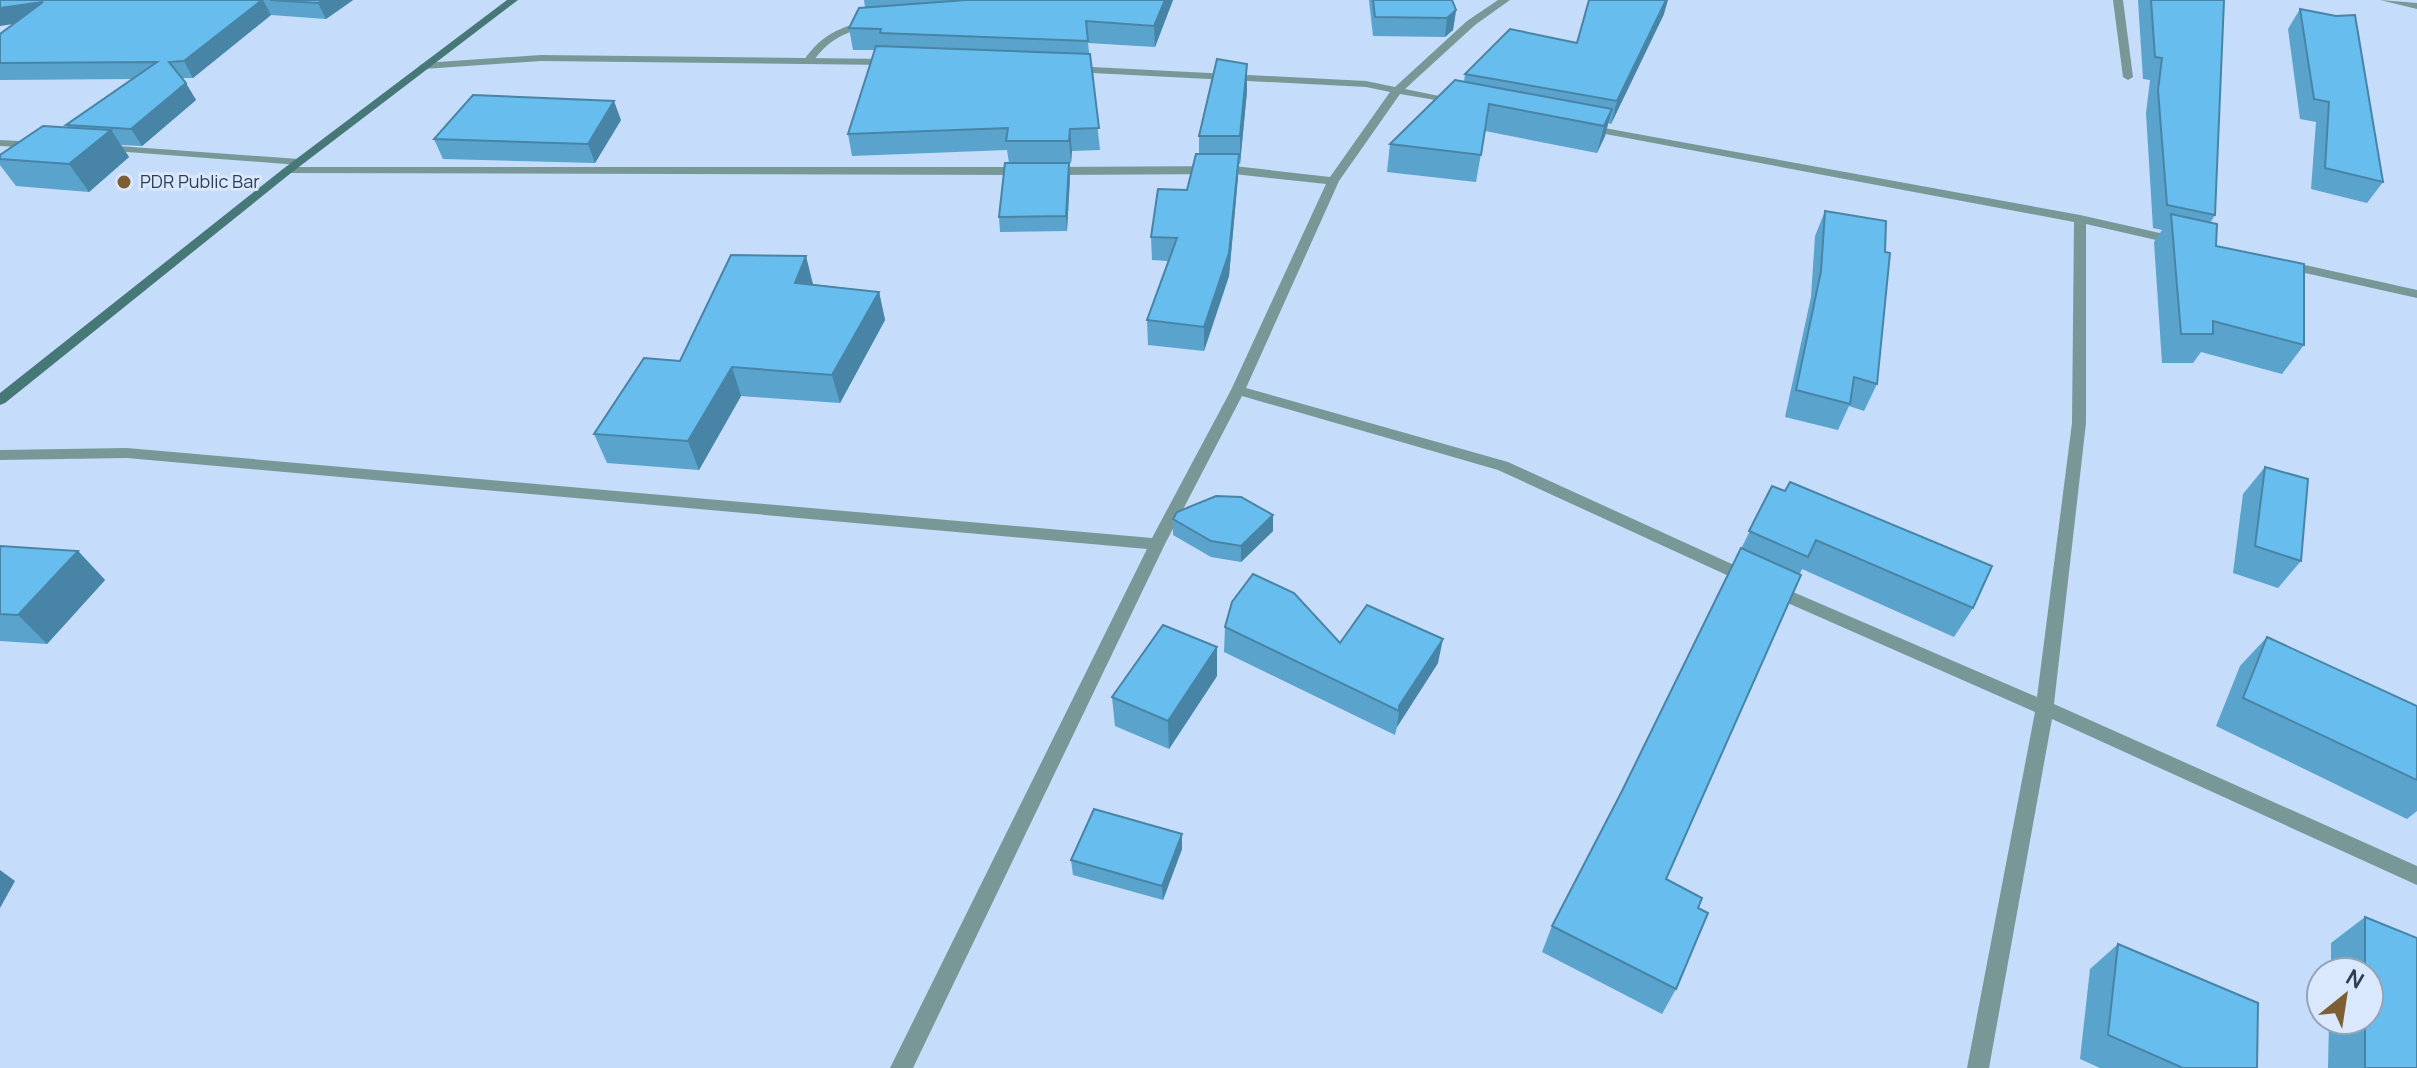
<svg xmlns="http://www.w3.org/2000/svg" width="2417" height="1068" viewBox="0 0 2417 1068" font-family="Manrope,sans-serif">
<rect width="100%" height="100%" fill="#c5dcfa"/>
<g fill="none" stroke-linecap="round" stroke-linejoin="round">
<g fill="#789897" fill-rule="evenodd">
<path d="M2113,0H2123L2133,77L2128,80L2123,77Z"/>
<path d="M2380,0L2417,3V9Z"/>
<path d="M869,20L873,21V25C846,32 828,39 813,62L804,60C821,35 840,27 869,20Z"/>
<path d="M0,140L38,142L44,145L38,148L0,146Z"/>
<path d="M105,145L299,159L305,162L299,165L101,150V146Z"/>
</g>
<g fill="#789897" fill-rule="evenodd">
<path d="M1498,0H1510L1475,25L1405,89L1459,100V104L1400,94L1339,181L1246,388L1508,462L1756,575L1758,579L1756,583H1744L1498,470L1242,396L1165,544L913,1068H890L1147,549L127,458L0,460V450L127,448L1152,538L1231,390L1326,184L1234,174L1049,175L1043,171L1049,167L1234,166L1330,177L1390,92L1366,87L1073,72L1068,69L1073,66L1366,81L1395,87L1467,21Z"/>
<path d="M541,55L890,59L895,62L890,65L541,61L424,69L419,66L424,63Z"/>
<path d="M1588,125L2080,215L2182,238V244L2178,245L2086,224V423L2054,704L2417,866V885L2052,719L1989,1068H1967L2035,712L1765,593L1763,589L1765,585H1777L2037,697L2072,423L2074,222L1584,130V126Z"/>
<path d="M287,167H1026L1032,171L1026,175L283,173L281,171Z"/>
<path d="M2283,260L2417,290V298L2278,267L2277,264Z"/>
</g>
<path fill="#467878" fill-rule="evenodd" d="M507,0H518L291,173L5,403L0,405V393L283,169Z"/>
</g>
<g fill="#59a3cc">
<path d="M0,0H353L326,19L271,15L193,78H182L196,100L142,146L121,145L129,157L89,192L16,186L0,165V155L68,127L66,125L133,79L0,80V34L13,24Z"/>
<path d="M864,0H1173L1155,47L1088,43L1100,150L1072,151L1071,163H1069L1070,177L1067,231L1000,232L999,217L1009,163L1007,150L852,156L848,134L875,50H853L849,28L865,7Z"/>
<path d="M1369,0H1452L1456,10L1453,30L1445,37L1373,36Z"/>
<path d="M2138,0H2224L2215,215L2210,223L2216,246L2304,345L2282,374L2201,352L2193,363H2162L2154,242L2162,230L2153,228L2146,113L2150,80L2143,79Z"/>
<path d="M2300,9L2383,182L2367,203L2311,189L2316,122L2300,119L2288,29Z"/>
<path d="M1664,14L1611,124L1608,123L1605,136L1597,153L1485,131L1476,182L1387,172L1390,144L1464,82L1465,74L1577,43Z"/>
<path d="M1247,64V91L1240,164H1239L1229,276L1204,351L1148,345L1147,320L1168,261L1152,260L1151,237L1187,190L1199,154V136Z"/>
<path d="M621,120L595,163L443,159L434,139Z"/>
<path d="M1825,211L1877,384L1864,411L1849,406L1838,430L1785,417L1811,297L1815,236Z"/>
<path d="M813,284L879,292L885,320L840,403L741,396L699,470L607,463L594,434L680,361Z"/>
<path d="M2265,467L2301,561L2278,588L2233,573L2243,494Z"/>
<path d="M1772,486L1973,608L1954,637L1802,569L1666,879L1698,908L1676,989L1662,1014L1542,952L1552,926L1621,793Z"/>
<path d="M1273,515V531L1241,562L1211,557L1173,535V519Z"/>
<path d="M0,546L78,551L105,580L47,644L0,641Z"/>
<path d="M1225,627L1340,643L1438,663L1397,727L1395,735L1224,652Z"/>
<path d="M2267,637L2417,706V811L2407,819L2216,726L2240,666Z"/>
<path d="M1217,647V676L1169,749L1115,726L1112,697Z"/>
<path d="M1182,849L1163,900L1073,875L1071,860Z"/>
<path d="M2365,917L2417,1068H2328L2329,1020H2369V972H2331V943Z"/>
<path d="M2118,944L2257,1068H2100L2080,1059L2090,969Z"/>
</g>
<g fill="#4884a6">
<path d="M263,0L271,15L193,78L184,61Z"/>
<path d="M323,0H353L326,19L318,3Z"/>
<path d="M1165,0H1173L1155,47L1154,26Z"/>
<path d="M1666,0H1668L1664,14L1611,124L1617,101Z"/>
<path d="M43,2L53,18L0,26V8Z"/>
<path d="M1456,10L1453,30L1445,37L1447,18Z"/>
<path d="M1247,64V91L1240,164V136Z"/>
<path d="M186,83L196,100L142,146L131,129Z"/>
<path d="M614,101L621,120L595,163L588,144Z"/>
<path d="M1612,109L1605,136L1597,153L1604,126Z"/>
<path d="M1070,129L1072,151L1071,163L1069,141Z"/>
<path d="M111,130L129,157L89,192L69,164Z"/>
<path d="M1239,154L1238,178L1229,276L1204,351V327Z"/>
<path d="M1069,163L1070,177L1067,231L1066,216Z"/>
<path d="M806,256L813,284L802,311L795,283Z"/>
<path d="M879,292L885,320L840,403L832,375Z"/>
<path d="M732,367L741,396L699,470L688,441Z"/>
<path d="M1273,515V531L1241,562V546Z"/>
<path d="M78,551L105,580L47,644L18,615Z"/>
<path d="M1443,639L1438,663L1397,727L1399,711V706Z"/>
<path d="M1217,647V676L1169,749L1168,721Z"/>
<path d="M1182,834V849L1163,900L1162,886Z"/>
<path d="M0,870L15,881L0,908Z"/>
</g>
<g fill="#67bded" stroke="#4884a6" stroke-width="2">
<path d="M0,0H262L184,61L169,62L186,83L131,129L66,125L157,62L0,63V34L43,2L0,8Z"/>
<path d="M270,0H323L318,3Z"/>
<path d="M966,0H1165L1154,26L1086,21L1088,41L880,33L881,29L849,28L859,8Z"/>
<path d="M1373,0H1452L1456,10L1447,18L1375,17Z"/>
<path d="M1589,0H1666L1617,101L1465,74L1510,29L1577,43Z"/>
<path d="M2151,0H2224L2215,215L2167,205L2158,90L2162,58L2155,57Z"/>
<path d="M2300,9L2336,16L2355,15L2383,182L2325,168L2329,102L2314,99Z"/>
<path d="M876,46L1090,54L1099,128L1070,129L1069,141H1006L1008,128L848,134Z"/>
<path d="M1217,59L1247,64L1240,136H1199Z"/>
<path d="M1455,80L1612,109L1604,126L1489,104L1481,155L1390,144Z"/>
<path d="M473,95L614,101L588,144L434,139Z"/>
<path d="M43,126L111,130L69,164L0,159V155Z"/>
<path d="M1196,154H1239L1229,253L1204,327L1147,320L1177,238L1151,237L1158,189L1187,190Z"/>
<path d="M1005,163H1069L1066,216L999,217Z"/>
<path d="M1825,211L1886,221L1885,252L1890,253L1877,384L1854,377L1850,404L1796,390L1821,271Z"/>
<path d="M2171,214L2217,224L2216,246L2304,264V345L2213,321V334H2181Z"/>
<path d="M731,255L806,256L795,283L879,292L832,375L732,367L688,441L594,434L644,358L680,361Z"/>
<path d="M2265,467L2308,479L2301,561L2255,546Z"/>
<path d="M1790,482L1992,566L1973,608L1816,540L1808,557L1749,531L1772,486L1785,491Z"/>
<path d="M1216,496L1241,497L1273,515L1241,546L1211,541L1173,519L1177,512Z"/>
<path d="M0,546L78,551L18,615L0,614Z"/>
<path d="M1741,548L1801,575L1666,879L1702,898L1698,908L1708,913L1676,989L1552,926L1621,793Z"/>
<path d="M1253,574L1294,593L1340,643L1367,605L1443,639L1399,706V711L1225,627L1232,602Z"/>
<path d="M1163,625L1217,647L1168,721L1112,697Z"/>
<path d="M2267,637L2417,706V780L2243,698Z"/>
<path d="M1094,809L1182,834L1162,886L1071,860Z"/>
<path d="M2365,917L2417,938V1068H2365V1020H2369V972H2365Z"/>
<path d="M2118,944L2258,1003L2257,1068H2183L2108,1035Z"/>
</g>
<circle fill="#7d5f33" stroke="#d9e8fc" stroke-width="3" cx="124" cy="182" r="8"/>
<g text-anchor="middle" stroke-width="6" stroke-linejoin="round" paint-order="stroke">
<g font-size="18" fill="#2f3e52" stroke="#d9e8fc" text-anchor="start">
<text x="140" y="188">PDR Public Bar</text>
</g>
</g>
<g transform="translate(2345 996) rotate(30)"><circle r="38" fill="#d9e8fc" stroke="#95a4b8" stroke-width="2"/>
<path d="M0-6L14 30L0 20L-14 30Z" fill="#7d5f33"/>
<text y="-12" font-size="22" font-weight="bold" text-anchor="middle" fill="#2f3e52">N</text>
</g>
</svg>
